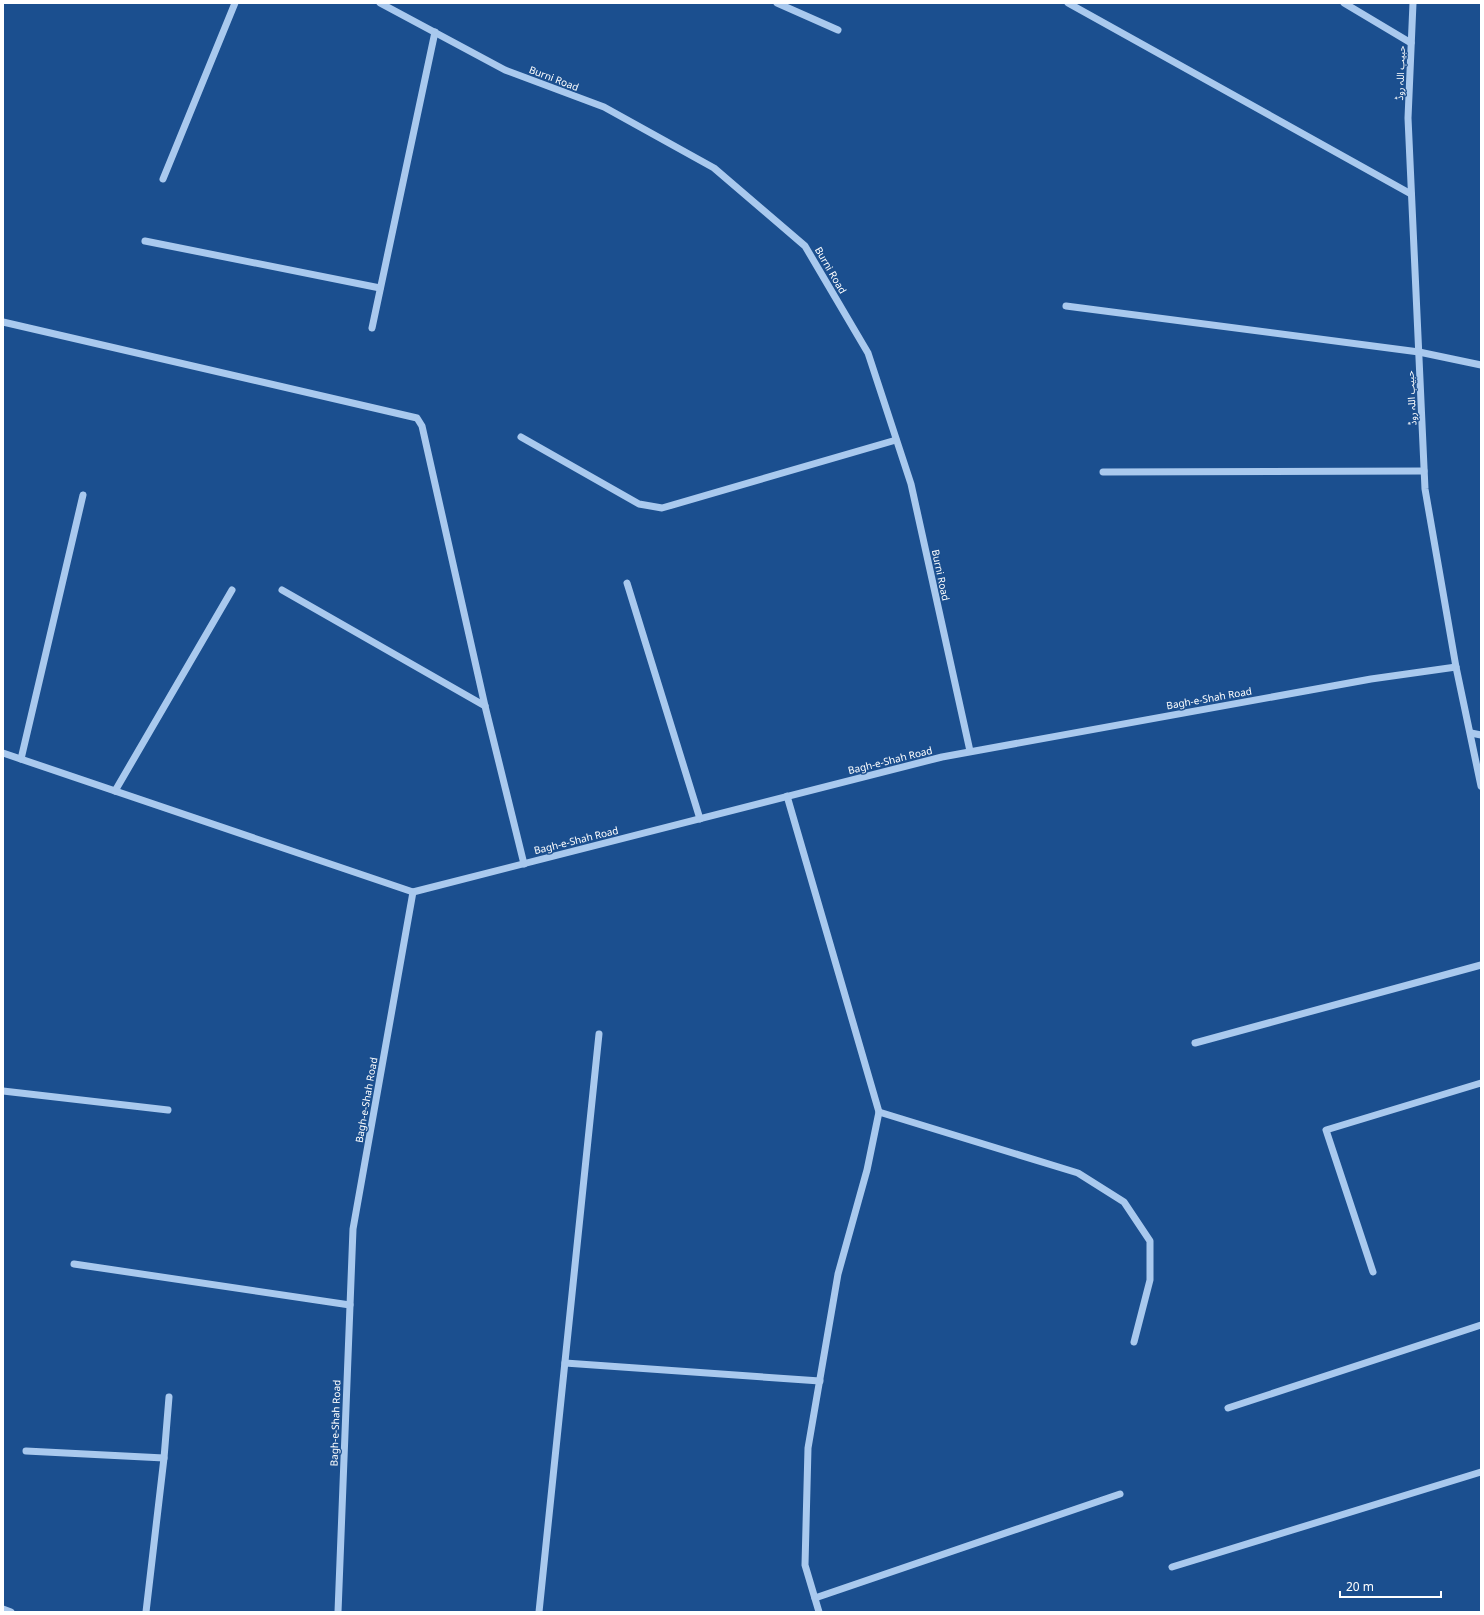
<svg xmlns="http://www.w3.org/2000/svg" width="1484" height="1615" viewBox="0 0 1484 1615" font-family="'Noto Sans','Noto Sans Arabic',sans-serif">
<rect width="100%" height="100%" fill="#1b4f8f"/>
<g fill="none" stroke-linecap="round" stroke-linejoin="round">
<g stroke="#a9c9ee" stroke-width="7">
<path d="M380,3L505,70L604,107L714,168L805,246L868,353L911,484L970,751"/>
<path d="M777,3L838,30"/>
<path d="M1068,3L1411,194"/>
<path d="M1344,3L1411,43"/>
<path d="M1413,3L1408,118L1425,489L1456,667L1481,786"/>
<path d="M163,179L235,3"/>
<path d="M145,241L380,288"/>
<path d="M1066,306L1419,352L1481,365"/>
<path d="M3,322L417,418L422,426L485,706L524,864"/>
<path d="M372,328L435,32"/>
<path d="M521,437L639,504L662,508L896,440"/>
<path d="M1103,472L1424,471"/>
<path d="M627,583L700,819"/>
<path d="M282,590L485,706"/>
<path d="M1471,733L1481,735"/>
<path d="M3,753L413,892"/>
<path d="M21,759L83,495"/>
<path d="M115,791L232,590"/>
<path d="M787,796L879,1112L867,1170L838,1274L808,1448L805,1565L819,1612"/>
<path d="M1195,1043L1481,965"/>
<path d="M3,1091L168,1110"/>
<path d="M879,1112L1078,1173L1124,1202L1150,1241V1280L1134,1342"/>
<path d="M74,1264L350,1305"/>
<path d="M1373,1272L1326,1130L1481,1083"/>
<path d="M565,1363L820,1381"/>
<path d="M1228,1408L1481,1325"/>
<path d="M26,1451L164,1458"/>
<path d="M1172,1567L1481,1472"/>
<path d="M815,1598L1120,1494"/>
<path d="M3,1609L11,1612"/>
<path d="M146,1612L164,1458L169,1397"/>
<path d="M338,1612L353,1229L413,892L942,757L1371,679L1456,667"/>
<path d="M539,1612L599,1034"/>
</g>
</g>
<g text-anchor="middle" stroke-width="3" stroke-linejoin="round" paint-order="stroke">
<g font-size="10" fill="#fff" stroke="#1b4f8f">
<text transform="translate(1400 73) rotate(-88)" y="4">حبیب اللہ روڈ</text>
<text transform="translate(554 78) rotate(21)" y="4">Burni Road</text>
<text transform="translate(831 270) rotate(60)" y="4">Burni Road</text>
<text transform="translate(1411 398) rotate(-93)" y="4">حبیب اللہ روڈ</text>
<text transform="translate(941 575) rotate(78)" y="4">Burni Road</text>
<text transform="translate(1209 698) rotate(-10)" y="4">Bagh-e-Shah Road</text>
<text transform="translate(890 760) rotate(-14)" y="4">Bagh-e-Shah Road</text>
<text transform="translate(576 840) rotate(-14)" y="4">Bagh-e-Shah Road</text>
<text transform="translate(366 1100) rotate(-80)" y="4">Bagh-e-Shah Road</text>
<text transform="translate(335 1423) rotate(-88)" y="4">Bagh-e-Shah Road</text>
</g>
</g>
<rect width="1484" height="1615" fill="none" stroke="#ffffff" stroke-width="8"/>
<path d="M1340 1591v6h101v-6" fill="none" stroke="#ffffff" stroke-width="2"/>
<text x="1346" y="1591" font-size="12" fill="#ffffff" stroke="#1b4f8f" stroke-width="3" paint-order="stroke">20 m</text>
</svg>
